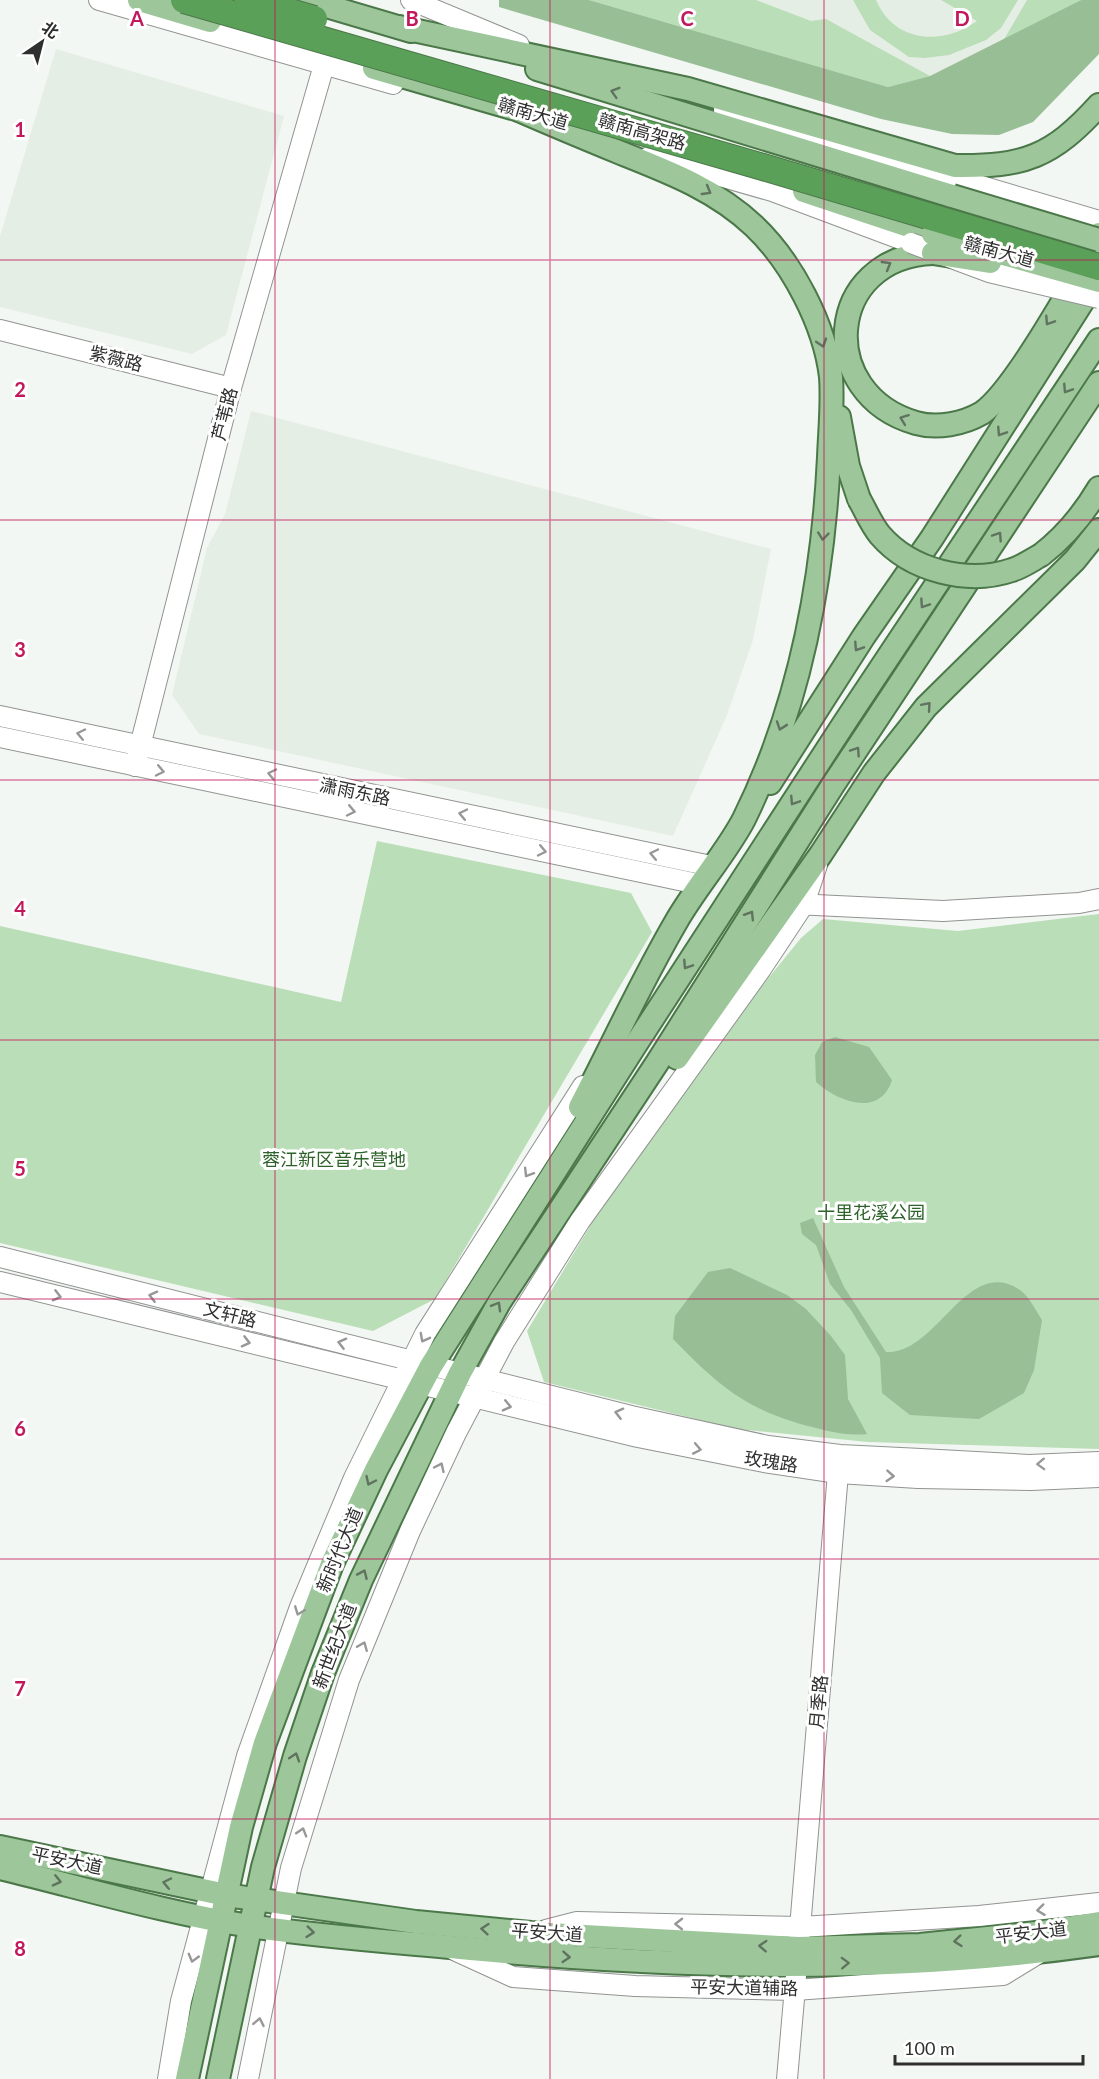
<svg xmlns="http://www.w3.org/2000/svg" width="1099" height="2079" viewBox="0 0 1099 2079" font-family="Lato,'Noto Sans SC',sans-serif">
<rect width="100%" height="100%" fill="#f3f7f3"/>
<g fill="#e5eee4">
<path d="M589,0H1081L930,76L888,87Z"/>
<path d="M56,49L284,116L226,335L192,354L0,307V236Z"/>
<path d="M251,411L771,549L753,640L727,715L673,836L199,734L172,695L207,548L225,514Z"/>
</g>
<g fill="#badeb7">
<path d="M589,0H756L811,21L826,19L930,76L888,87Z"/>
<path d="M853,0H876C894,43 943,46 977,21L941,0H1018L1001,28L986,40L949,55L925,58L909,57L870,30Z"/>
<path d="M1027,0H1081L1003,41Z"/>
<path d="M377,841L631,893L652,932L435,1299L373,1331L0,1243V926L341,1002Z"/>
<path d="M1099,914V1449L868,1442L737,1429L544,1382L527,1331L655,1118L801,938L823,919L958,931Z"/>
</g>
<g fill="#97be94">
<path d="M499,0H589L888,87L930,76L1081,0H1099V54L1033,122L999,135L952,134L881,119L499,7Z"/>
<path d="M730,1268L787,1295L806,1309L831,1336L845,1355L848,1399L867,1434C847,1436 832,1432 812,1427C746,1410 720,1387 673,1339L675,1316L708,1272Z"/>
</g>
<g fill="#98bf95">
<path d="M835,1037L869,1047L892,1080C880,1118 838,1102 816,1082L815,1055L822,1042Z"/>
<path d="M813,1218L844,1287L886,1352C937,1355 967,1254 1020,1290C1029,1296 1036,1311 1042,1320L1034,1370L1024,1393L979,1419L910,1415L882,1393L880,1358L851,1310L830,1284L816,1245L802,1234L800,1223Z"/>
</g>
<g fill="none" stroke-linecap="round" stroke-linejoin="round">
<g stroke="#919491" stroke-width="22">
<g id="secondary">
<path d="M99,0L393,84"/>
<path d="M411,0L519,45"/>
<path d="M724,110L1099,221"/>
<path d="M650,156L772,191L911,243"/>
<path d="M0,330L231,388"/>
<path d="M0,716L711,866"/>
<path d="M0,737L698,884"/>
<path d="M135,766L231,388L324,65"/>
<path d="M794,904L943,911L1079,903L1099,899"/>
<path d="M0,1257L631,1416L768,1446L840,1455L921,1459L1029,1465L1099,1462"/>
<path d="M0,1282L638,1437L764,1462L838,1473L918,1478L1031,1480L1099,1477"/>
<path d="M546,1930L577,1922L801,1927L979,1916L1099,1903"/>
<path d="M799,1940L839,1461"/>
<path d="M454,1950L513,1977L635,1986L795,1990L1003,1975L1039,1953"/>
<path d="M168,2079L181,2001L247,1756L300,1607L354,1478L425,1334L583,1086"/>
<path d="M248,2079L291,1868L349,1680L410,1531L456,1433L504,1342L580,1221L761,969L804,904L817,865"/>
<path d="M787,2079L796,1976"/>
</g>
</g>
<g stroke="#4b7849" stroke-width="26">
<g id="primary">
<path d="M139,0L210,21"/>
<path d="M306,0L411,31"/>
<path d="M399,27L688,89L955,166C1024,167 1052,157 1099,105"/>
<path d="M374,68L533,114"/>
<path d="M537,69L952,196"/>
<path d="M519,110C553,125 587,139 621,153C669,172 716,190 754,226C792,262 825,325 831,377C833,403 830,431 829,457C823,582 800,706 744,819C727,852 696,887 676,922C641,982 612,1046 580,1107"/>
<path d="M804,191L933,234"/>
<path d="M933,253C825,257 815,394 916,423C937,429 963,424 982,413C1014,391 1081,273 1099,234"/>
<path d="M839,417L848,466L859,499"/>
<path d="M1041,555C1066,536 1083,515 1099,488"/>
<path d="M770,783L864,636L932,538L1098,277"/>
<path d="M677,1058L821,854L874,773L926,707L1075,560L1099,530"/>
<path d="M0,1847L226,1895L416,1922L531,1933L798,1948L920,1945L1036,1933L1099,1923"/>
<path d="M0,1868C83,1888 166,1913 250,1926C323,1937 398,1942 471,1949C679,1968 891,1974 1099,1944"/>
<path d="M187,2079L241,1827L265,1743L332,1564L376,1470L431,1366L634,1047L845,722L1099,340"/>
<path d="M218,2079L263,1867L295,1756L323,1673L361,1580L460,1373L500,1301L657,1063L833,785L1099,383"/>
</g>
</g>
<use href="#secondary" stroke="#fff" stroke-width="20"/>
<use href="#primary" stroke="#9dc69b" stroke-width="22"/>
<g stroke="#919491" stroke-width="22" stroke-linecap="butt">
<path id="secondary-bridge" d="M911,243L989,272L1099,298"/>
</g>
<g stroke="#4b7849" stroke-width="26" stroke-linecap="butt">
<g id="primary-bridge">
<path d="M952,196L1099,240"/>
<path d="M933,234L1099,281"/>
<path d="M933,253L990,262"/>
<path d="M859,499C866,511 871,524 880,535C911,571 968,585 1012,570C1022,567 1032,560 1041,555"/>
</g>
</g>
<g stroke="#4b7849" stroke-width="28" stroke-linecap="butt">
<g id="highway-bridge">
<path d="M184,0L763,167L1099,267"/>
<path d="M249,0L314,19"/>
</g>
</g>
<use href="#secondary-bridge" stroke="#fff" stroke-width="20"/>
<use href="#primary-bridge" stroke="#9dc69b" stroke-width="22"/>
<use href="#highway-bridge" stroke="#5ba058" stroke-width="26"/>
</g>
<defs><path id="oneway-chevron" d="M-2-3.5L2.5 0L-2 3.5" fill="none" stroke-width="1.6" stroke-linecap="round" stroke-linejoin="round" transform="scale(1.5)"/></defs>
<g stroke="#60735f">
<use href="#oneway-chevron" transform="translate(615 92) rotate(-163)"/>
<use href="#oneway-chevron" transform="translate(707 191) rotate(30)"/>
<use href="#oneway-chevron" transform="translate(887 265) rotate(-30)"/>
<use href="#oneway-chevron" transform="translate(1049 321) rotate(123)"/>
<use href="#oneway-chevron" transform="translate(822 343) rotate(72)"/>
<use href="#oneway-chevron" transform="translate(1067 389) rotate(123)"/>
<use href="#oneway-chevron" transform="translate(904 419) rotate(-159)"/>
<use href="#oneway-chevron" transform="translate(1001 432) rotate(123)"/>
<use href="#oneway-chevron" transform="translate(823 536) rotate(96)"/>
<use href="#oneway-chevron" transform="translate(998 536) rotate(-56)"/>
<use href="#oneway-chevron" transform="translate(924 604) rotate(124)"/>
<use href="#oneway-chevron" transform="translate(858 647) rotate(123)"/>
<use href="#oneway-chevron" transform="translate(927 706) rotate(-49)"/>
<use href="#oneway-chevron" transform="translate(781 726) rotate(109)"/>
<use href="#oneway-chevron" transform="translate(856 751) rotate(-56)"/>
<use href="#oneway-chevron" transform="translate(794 801) rotate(123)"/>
<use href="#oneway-chevron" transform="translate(750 915) rotate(-58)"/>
<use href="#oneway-chevron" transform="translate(687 965) rotate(123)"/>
<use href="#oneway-chevron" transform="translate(497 1306) rotate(-60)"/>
<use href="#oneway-chevron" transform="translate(370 1481) rotate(115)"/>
<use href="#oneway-chevron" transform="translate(363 1574) rotate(-66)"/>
<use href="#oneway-chevron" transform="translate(295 1757) rotate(-72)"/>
<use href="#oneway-chevron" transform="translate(57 1881) rotate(13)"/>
<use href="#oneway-chevron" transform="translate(167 1883) rotate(-168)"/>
<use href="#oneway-chevron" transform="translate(485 1929) rotate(-175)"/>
<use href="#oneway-chevron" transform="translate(310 1932) rotate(6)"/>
<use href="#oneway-chevron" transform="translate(958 1941) rotate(174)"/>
<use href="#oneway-chevron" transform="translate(763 1946) rotate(-177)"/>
<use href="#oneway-chevron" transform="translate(566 1957) rotate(4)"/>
<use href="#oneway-chevron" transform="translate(845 1963) rotate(-2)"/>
</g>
<g stroke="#969796">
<use href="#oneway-chevron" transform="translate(81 734) rotate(-168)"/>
<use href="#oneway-chevron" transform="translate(160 771) rotate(12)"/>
<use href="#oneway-chevron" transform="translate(272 774) rotate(-168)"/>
<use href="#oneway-chevron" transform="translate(351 811) rotate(12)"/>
<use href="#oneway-chevron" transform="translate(463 814) rotate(-168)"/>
<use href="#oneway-chevron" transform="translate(542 851) rotate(12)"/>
<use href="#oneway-chevron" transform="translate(654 854) rotate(-168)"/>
<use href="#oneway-chevron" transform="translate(528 1173) rotate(122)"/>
<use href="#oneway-chevron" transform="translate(57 1296) rotate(14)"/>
<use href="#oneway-chevron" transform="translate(153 1296) rotate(-166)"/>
<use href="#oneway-chevron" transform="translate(424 1338) rotate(118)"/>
<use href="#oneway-chevron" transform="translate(246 1342) rotate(14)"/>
<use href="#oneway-chevron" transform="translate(342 1343) rotate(-166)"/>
<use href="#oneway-chevron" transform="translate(507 1406) rotate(13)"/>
<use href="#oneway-chevron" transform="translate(619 1413) rotate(-166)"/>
<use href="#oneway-chevron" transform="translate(697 1449) rotate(11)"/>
<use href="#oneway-chevron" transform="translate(1041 1464) rotate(178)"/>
<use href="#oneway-chevron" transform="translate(440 1467) rotate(-65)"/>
<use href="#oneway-chevron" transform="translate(890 1476) rotate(4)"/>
<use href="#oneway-chevron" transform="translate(299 1611) rotate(111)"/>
<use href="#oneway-chevron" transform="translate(363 1646) rotate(-68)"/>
<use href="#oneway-chevron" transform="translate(302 1832) rotate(-73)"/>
<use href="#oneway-chevron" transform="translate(1041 1910) rotate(173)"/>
<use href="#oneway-chevron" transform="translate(679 1924) rotate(-179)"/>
<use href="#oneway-chevron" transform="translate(193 1958) rotate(105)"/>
<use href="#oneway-chevron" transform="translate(259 2022) rotate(-79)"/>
</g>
<path fill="none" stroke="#c2185b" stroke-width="1.5" stroke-opacity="0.55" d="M275,0V2079M550,0V2079M824,0V2079M0,260H1099M0,520H1099M0,780H1099M0,1040H1099M0,1299H1099M0,1559H1099M0,1819H1099"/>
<g text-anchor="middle" stroke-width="6" stroke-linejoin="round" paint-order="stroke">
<g font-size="18" fill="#2e2f2e" stroke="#fff">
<text transform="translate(533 114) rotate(16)" y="6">赣南大道</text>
<text transform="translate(642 132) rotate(16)" y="6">赣南高架路</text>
<text transform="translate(999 252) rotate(15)" y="6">赣南大道</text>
<text transform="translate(116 359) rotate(14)" y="6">紫薇路</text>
<text transform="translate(225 414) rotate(-76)" y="6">芦苇路</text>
<text transform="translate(355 792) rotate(12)" y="6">潇雨东路</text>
<text transform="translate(230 1315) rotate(14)" y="6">文轩路</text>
<text transform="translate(771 1462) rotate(9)" y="6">玫瑰路</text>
<text transform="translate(340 1550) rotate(-67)" y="6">新时代大道</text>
<text transform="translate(335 1646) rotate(-69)" y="6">新世纪大道</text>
<text transform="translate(819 1702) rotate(-85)" y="6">月季路</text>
<text transform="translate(67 1861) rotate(12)" y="6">平安大道</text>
<text transform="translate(547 1933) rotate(4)" y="6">平安大道</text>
<text transform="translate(1031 1933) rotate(-7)" y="6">平安大道</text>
<text transform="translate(744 1988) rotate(1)" y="6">平安大道辅路</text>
</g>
<g font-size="18" fill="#2e632b" stroke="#fff">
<text x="334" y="1166">蓉江新区音乐营地</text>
<text x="871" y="1219">十里花溪公园</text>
</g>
</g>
<g font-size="20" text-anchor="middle" font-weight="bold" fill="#c2185b" stroke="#fff" stroke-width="6" stroke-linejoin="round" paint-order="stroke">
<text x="137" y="26">A</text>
<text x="412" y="26">B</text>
<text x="687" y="26">C</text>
<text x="962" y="26">D</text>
<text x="20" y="137">1</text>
<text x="20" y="397">2</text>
<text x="20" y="657">3</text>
<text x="20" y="916">4</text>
<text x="20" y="1176">5</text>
<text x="20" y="1436">6</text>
<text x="20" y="1696">7</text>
<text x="20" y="1956">8</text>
</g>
<g transform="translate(42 42) rotate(35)" stroke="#ffffff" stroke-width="4.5" paint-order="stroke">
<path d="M0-4.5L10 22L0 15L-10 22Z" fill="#2e2f2e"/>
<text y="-9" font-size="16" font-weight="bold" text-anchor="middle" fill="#2e2f2e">北</text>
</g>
<path d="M895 2055v9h188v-9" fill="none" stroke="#2e2f2e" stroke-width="3"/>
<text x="904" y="2055" font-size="18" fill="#2e2f2e" stroke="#ffffff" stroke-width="4.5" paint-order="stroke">100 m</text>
</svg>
